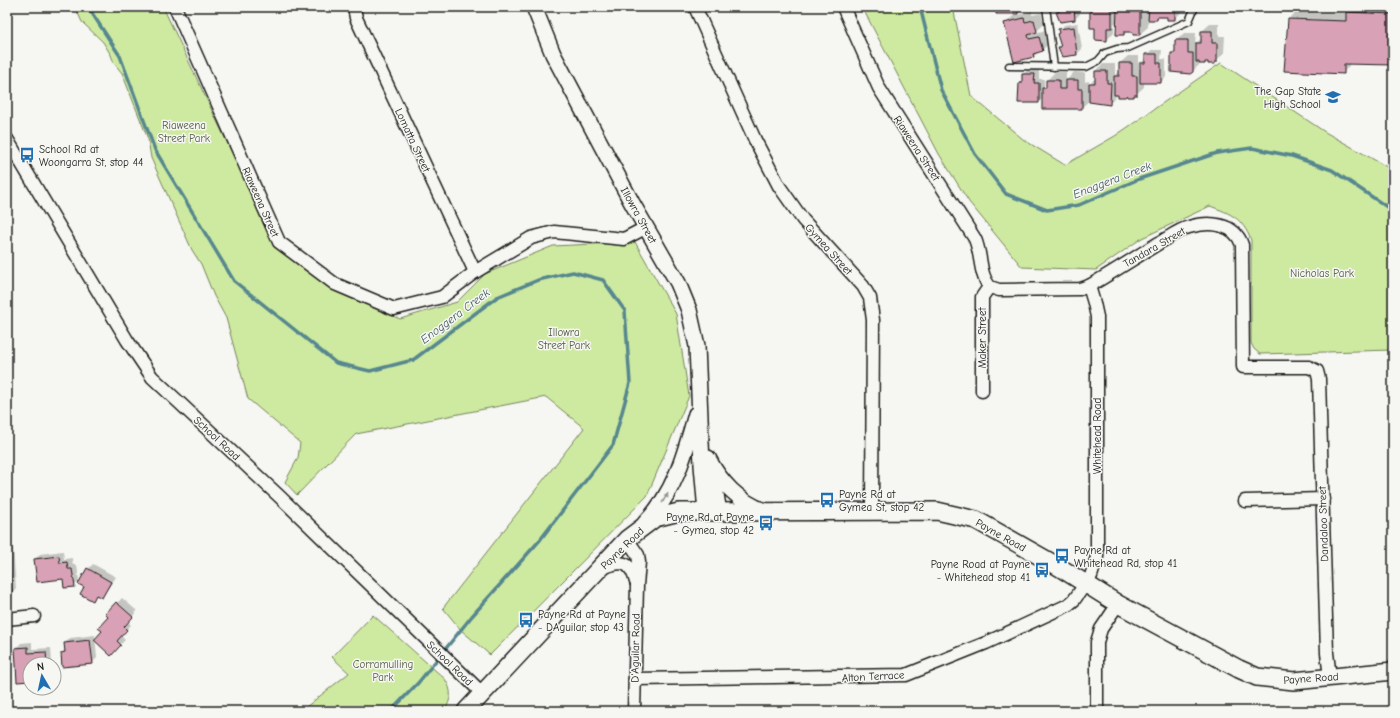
<svg xmlns="http://www.w3.org/2000/svg" width="1400" height="718" viewBox="0 0 1400 718" font-family="'Comic Neue',sans-serif">
<rect width="100%" height="100%" fill="#f6f6f2"/>
<filter id="ink" filterUnits="userSpaceOnUse"><feTurbulence type="fractalNoise" baseFrequency=".025" numOctaves="2"/><feDisplacementMap in="SourceGraphic" scale="8" xChannelSelector="R" yChannelSelector="G"/><feConvolveMatrix kernelMatrix="1 2 1 2 8 2 1 2 1" color-interpolation-filters="sRGB"/></filter>
<g filter="url(#ink)">
<g fill="#ceeaa0" stroke="#75835e">
<path d="M75,7H163L275,244L339,293L400,319L457,302L485,274L553,246L635,242L676,314L689,396L647,496L490,655L461,630L443,608L584,428L546,397L356,434L297,495L285,482L298,458L300,443L248,399L226,318L214,296L201,264L192,250L151,158L148,139L122,73L114,63L111,55L103,42L82,22Z"/>
<path d="M862,7H953L971,96L1024,140L1065,165L1115,136L1221,63L1325,132L1387,167L1393,172V356L1391,350L1260,354L1254,349L1251,343V240C1242,218 1232,214 1210,206L1142,238L1096,270L1022,267L969,202L939,154Z"/>
<path d="M373,615L445,679C453,692 451,698 445,711H301L349,673L332,657Z"/>
</g>
<g fill="#0003">
<path d="M997,7H1024L1017,13Z"/>
<path d="M1059,7H1079L1080,14L1075,19L1058,12Z"/>
<path d="M1093,7H1182V11L1175,19L1168,16H1159L1157,19H1148V27L1140,34L1134,31H1127L1124,34L1118,21L1114,24V32L1107,40L1096,27Z"/>
<path d="M1353,7H1393V64L1351,63L1343,73L1289,19L1296,12L1346,13Z"/>
<path d="M1032,11V15L1041,13L1044,24L1035,33L1046,30L1050,43L1034,56L1005,24L1013,16Z"/>
<path d="M1078,23L1082,49L1077,54L1060,48L1061,46L1058,34L1064,25Z"/>
<path d="M1210,24H1219V36H1225L1224,53L1214,63L1207,61L1200,64L1193,71H1172V53L1176,49V41L1184,33H1196L1195,44L1202,38V31Z"/>
<path d="M1151,50H1162L1161,59H1166V77L1161,82H1144V87L1134,96L1128,93L1117,95L1109,104L1090,100L1081,108L1043,98L1039,102L1020,84L1023,80V74L1028,70H1039V79H1044V89L1047,85V80L1055,72H1066V81L1074,72L1085,73V82L1089,81V84L1096,78V71L1103,64H1115V76L1120,71V63L1128,56H1139V69H1141V64Z"/>
<path d="M13,547L16,588L12,593H7V548Z"/>
<path d="M63,551L64,559L72,558L73,565H77L79,581L74,586L35,559L40,554Z"/>
<path d="M93,564L116,577L102,597L97,595L92,599L85,587L88,569Z"/>
<path d="M122,598L137,611L128,622L131,625L121,636L125,640L116,649L103,631L110,617L107,614Z"/>
<path d="M95,635L97,658L92,663L62,653L66,649L65,643L70,638Z"/>
<path d="M32,642V649L51,648L52,664H30V680L16,648L21,643Z"/>
</g>
<g fill="none" stroke-linecap="round" stroke-linejoin="round">
<g stroke="#57878f" stroke-width="3.5">
<path d="M88,7L120,56L155,150L234,281L336,363L370,371L413,360L497,297L538,280L573,272L603,280L625,311L630,383L613,445L540,540L472,616L418,683L391,711"/>
<path d="M920,7L941,90L975,154L1006,194L1047,210L1079,205L1139,179L1217,153L1252,148L1292,156L1332,170L1393,211"/>
</g>
</g>
<g fill="#d9a1b5" stroke="#1c1c1c">
<path d="M996,7H1036H1018V14H996Z"/>
<path d="M1058,7H1074L1075,20L1060,22L1056,12H1059Z"/>
<path d="M1093,7H1100V9L1102,7H1109V9H1112V28H1107V41L1095,40V28H1090V9Z"/>
<path d="M1149,7H1175V20H1167V17H1157V20H1148Z"/>
<path d="M1117,9H1140V35H1133V32H1124V35H1116Z"/>
<path d="M1346,12L1393,14V65L1344,64V74L1284,71L1288,19L1346,21Z"/>
<path d="M1024,18L1025,22L1034,20L1037,32L1028,35L1029,39L1039,37L1043,51L1033,54L1034,57L1014,62L1004,23Z"/>
<path d="M1074,27L1077,55L1062,57L1058,47H1061L1057,34L1059,33L1058,29Z"/>
<path d="M1201,31H1212V43H1217V62H1215V64H1208V62H1205V64H1199V62H1196V43H1201Z"/>
<path d="M1175,40H1188V53H1193V72L1190,74L1171,72V53H1175Z"/>
<path d="M1145,54H1157V63H1161V83H1140V63H1145Z"/>
<path d="M1119,63H1132V76H1137V95H1134V97H1127V95L1125,97H1118V95H1114V76H1119Z"/>
<path d="M1095,71H1107V83H1111L1110,105L1089,102V83H1095Z"/>
<path d="M1022,74H1035L1034,83H1039V103H1018L1019,83H1022Z"/>
<path d="M1046,80H1059V89H1066V80H1078V89H1082V109H1042V88H1046Z"/>
<path d="M7,552L12,593L7,594Z"/>
<path d="M59,556L60,563L67,562L68,569H72L75,587L64,588L63,579L37,582L34,559Z"/>
<path d="M87,568L111,582L102,598L96,595L93,601L80,594L84,587L78,584Z"/>
<path d="M116,602L133,617L124,627L127,630L117,641L121,645L111,656L94,640L102,631L98,628L108,617L105,614Z"/>
<path d="M90,640L93,664L62,667L61,653L65,652L64,643Z"/>
<path d="M28,647V653L46,652L47,664H30V681L17,682L15,648Z"/>
</g>
<g fill="none" stroke-linecap="round" stroke-linejoin="round">
<g stroke="#1c1c1c" stroke-width="9">
<g id="service">
<path d="M1046,7L1054,67"/>
<path d="M1009,66L1086,67L1098,61L1105,53L1117,49L1128,48L1189,21L1195,7"/>
</g>
</g>
<g stroke="#1c1c1c" stroke-width="15">
<g id="minor">
<path d="M175,7L279,242L335,284L394,309L442,297L475,272L531,238L554,232L624,239L645,228"/>
<path d="M354,7L356,18L475,272"/>
<path d="M695,7L755,140L779,186L803,220L863,286L870,298L873,320L872,511"/>
<path d="M843,7L879,88L975,239C982,255 979,275 990,287L999,290L1080,289L1089,286C1113,272 1136,257 1159,243C1168,238 1178,230 1189,227C1209,221 1235,223 1242,245L1243,367H1309L1317,371L1319,379L1327,653L1330,677"/>
<path d="M7,139L127,340L152,377L280,497L482,693"/>
<path d="M982,391V297L989,287"/>
<path d="M1245,501L1323,499"/>
<path d="M627,539L638,555L639,562L637,585L634,711"/>
<path d="M601,568C621,561 630,559 636,582"/>
<path d="M7,619L34,616"/>
<path d="M635,679L906,675L986,643L1068,605L1074,600L1091,576L1097,557V317L1094,303L1089,286"/>
<path d="M1097,711V642L1101,629L1118,604"/>
</g>
</g>
<g stroke="#1c1c1c" stroke-width="18">
<g id="tertiary">
<path d="M534,7L553,54L632,203L678,283L689,310L697,346L702,465L706,512"/>
<path d="M708,458C719,481 740,503 765,511"/>
<path d="M712,471L719,512"/>
<path d="M645,523C675,493 685,453 696,414"/>
</g>
</g>
<g stroke="#1c1c1c" stroke-width="20">
<path id="secondary" d="M466,711L627,539L655,518L679,512L937,511L976,520L1059,567L1118,604L1239,669L1257,677L1294,681L1393,671"/>
</g>
<use href="#service" stroke="#f6f6f2" stroke-width="6"/>
<use href="#minor" stroke="#f6f6f2" stroke-width="12"/>
<use href="#tertiary" stroke="#f6f6f2" stroke-width="15"/>
<use href="#secondary" stroke="#f6f6f2" stroke-width="17"/>
</g>
<defs><path id="oneway-solid" d="M-6-.8H1V-3.2L6.5 0L1 3.2V.8H-6Z"/></defs>
<use fill="#949492" href="#oneway-solid" transform="translate(665 498) rotate(-60)"/>
</g>
<defs>
<g id="school-bare" transform="scale(1.2)"><path d="M0-5L7-2L0 1L-7-2ZM-4 1L0 2.5L4 1V4Q0 6-4 4Z" fill="#1f6fb2" stroke="#f6f6f2" stroke-width="2.5" paint-order="stroke"/></g>
<g id="bus-bare" transform="scale(1.2)"><path d="M-5-6H5V4H4V6H2V4H-2V6H-4V4H-5ZM-3.5-4V0h7V-4ZM-3.5 1.2v1.5H-2V1.2ZM2 1.2v1.5H3.5V1.2Z" fill="#1f6fb2" stroke="#f6f6f2" stroke-width="2.5" paint-order="stroke"/></g>
</defs>
<g fill-rule="evenodd">
<use href="#school-bare" x="1333" y="97"/>
<use href="#bus-bare" x="27" y="155"/>
<use href="#bus-bare" x="827" y="500"/>
<use href="#bus-bare" x="766" y="523"/>
<use href="#bus-bare" x="1062" y="556"/>
<use href="#bus-bare" x="1042" y="570"/>
<use href="#bus-bare" x="526" y="620"/>
</g>
<g text-anchor="middle" stroke-width="3" stroke-linejoin="round" paint-order="stroke">
<g font-size="11" fill="#1c1c1c" stroke="#f6f6f2" text-anchor="start">
<text x="1321" y="95" text-anchor="end">The Gap State<tspan x="1321" dy="13">High School</tspan></text>
<text x="39" y="153">School Rd at<tspan x="39" dy="13">Woongarra St, stop 44</tspan></text>
<text x="839" y="498">Payne Rd at<tspan x="839" dy="13">Gymea St, stop 42</tspan></text>
<text x="754" y="521" text-anchor="end">Payne Rd at Payne<tspan x="754" dy="13">- Gymea, stop 42</tspan></text>
<text x="1074" y="554">Payne Rd at<tspan x="1074" dy="13">Whitehead Rd, stop 41</tspan></text>
<text x="1030" y="568" text-anchor="end">Payne Road at Payne<tspan x="1030" dy="13">- Whitehead stop 41</tspan></text>
<text x="538" y="618">Payne Rd at Payne<tspan x="538" dy="13">- DAguilar, stop 43</tspan></text>
</g>
<g font-size="11" fill="#515a44" stroke="#f6f6f2">
<text x="184" y="129">Riaweena<tspan x="184" dy="13">Street Park</tspan></text>
<text x="1322" y="277">Nicholas Park</text>
<text x="564" y="336">Illowra<tspan x="564" dy="13">Street Park</tspan></text>
<text x="383" y="668">Corramulling<tspan x="383" dy="13">Park</tspan></text>
</g>
<g font-size="11" fill="#1c1c1c" stroke="#f6f6f2">
<text transform="translate(413 140) rotate(65)" y="4">Lomatta Street</text>
<text transform="translate(917 148) rotate(57)" y="4">Riaweena Street</text>
<text transform="translate(261 202) rotate(66)" y="4">Riaweena Street</text>
<text transform="translate(639 215) rotate(61)" y="4">Illowra Street</text>
<text transform="translate(1154 247) rotate(-30)" y="4">Tandara Street</text>
<text transform="translate(829 249) rotate(48)" y="4">Gymea Street</text>
<text transform="translate(982 338) rotate(-90)" y="4">Maker Street</text>
<text transform="translate(1097 436) rotate(-90)" y="4">Whitehead Road</text>
<text transform="translate(217 438) rotate(43)" y="4">School Road</text>
<text transform="translate(1323 524) rotate(-92)" y="4">Dandaloo Street</text>
<text transform="translate(1001 535) rotate(29)" y="4">Payne Road</text>
<text transform="translate(622 548) rotate(-44)" y="4">Payne Road</text>
<text transform="translate(635 648) rotate(-89)" y="4">D'Aguilar Road</text>
<text transform="translate(450 663) rotate(44)" y="4">School Road</text>
<text transform="translate(873 676) rotate(-3)" y="4">Alton Terrace</text>
<text transform="translate(1311 678) rotate(-4)" y="4">Payne Road</text>
</g>
<g font-size="12" font-style="italic" fill="#3f5a5f" stroke="#f6f6f2">
<text transform="translate(1112 180) rotate(-21)" y="4">Enoggera Creek</text>
<text transform="translate(455 316) rotate(-37)" y="4">Enoggera Creek</text>
</g>
</g>
<rect width="1400" height="718" fill="none" stroke="#f6f6f2" stroke-width="24"/>
<rect x="12" y="12" width="1376" height="694" fill="none" stroke="#1c1c1c" stroke-width="1.5" filter="url(#ink)"/>
<g transform="translate(42 676) rotate(351)"><circle r="19" fill="#f6f6f2" stroke="#9f9f9c"/>
<path d="M0-3L7 15L0 10L-7 15Z" fill="#1f6fb2"/>
<text y="-6" font-size="11" font-weight="bold" text-anchor="middle" fill="#1c1c1c">N</text>
</g>
</svg>
